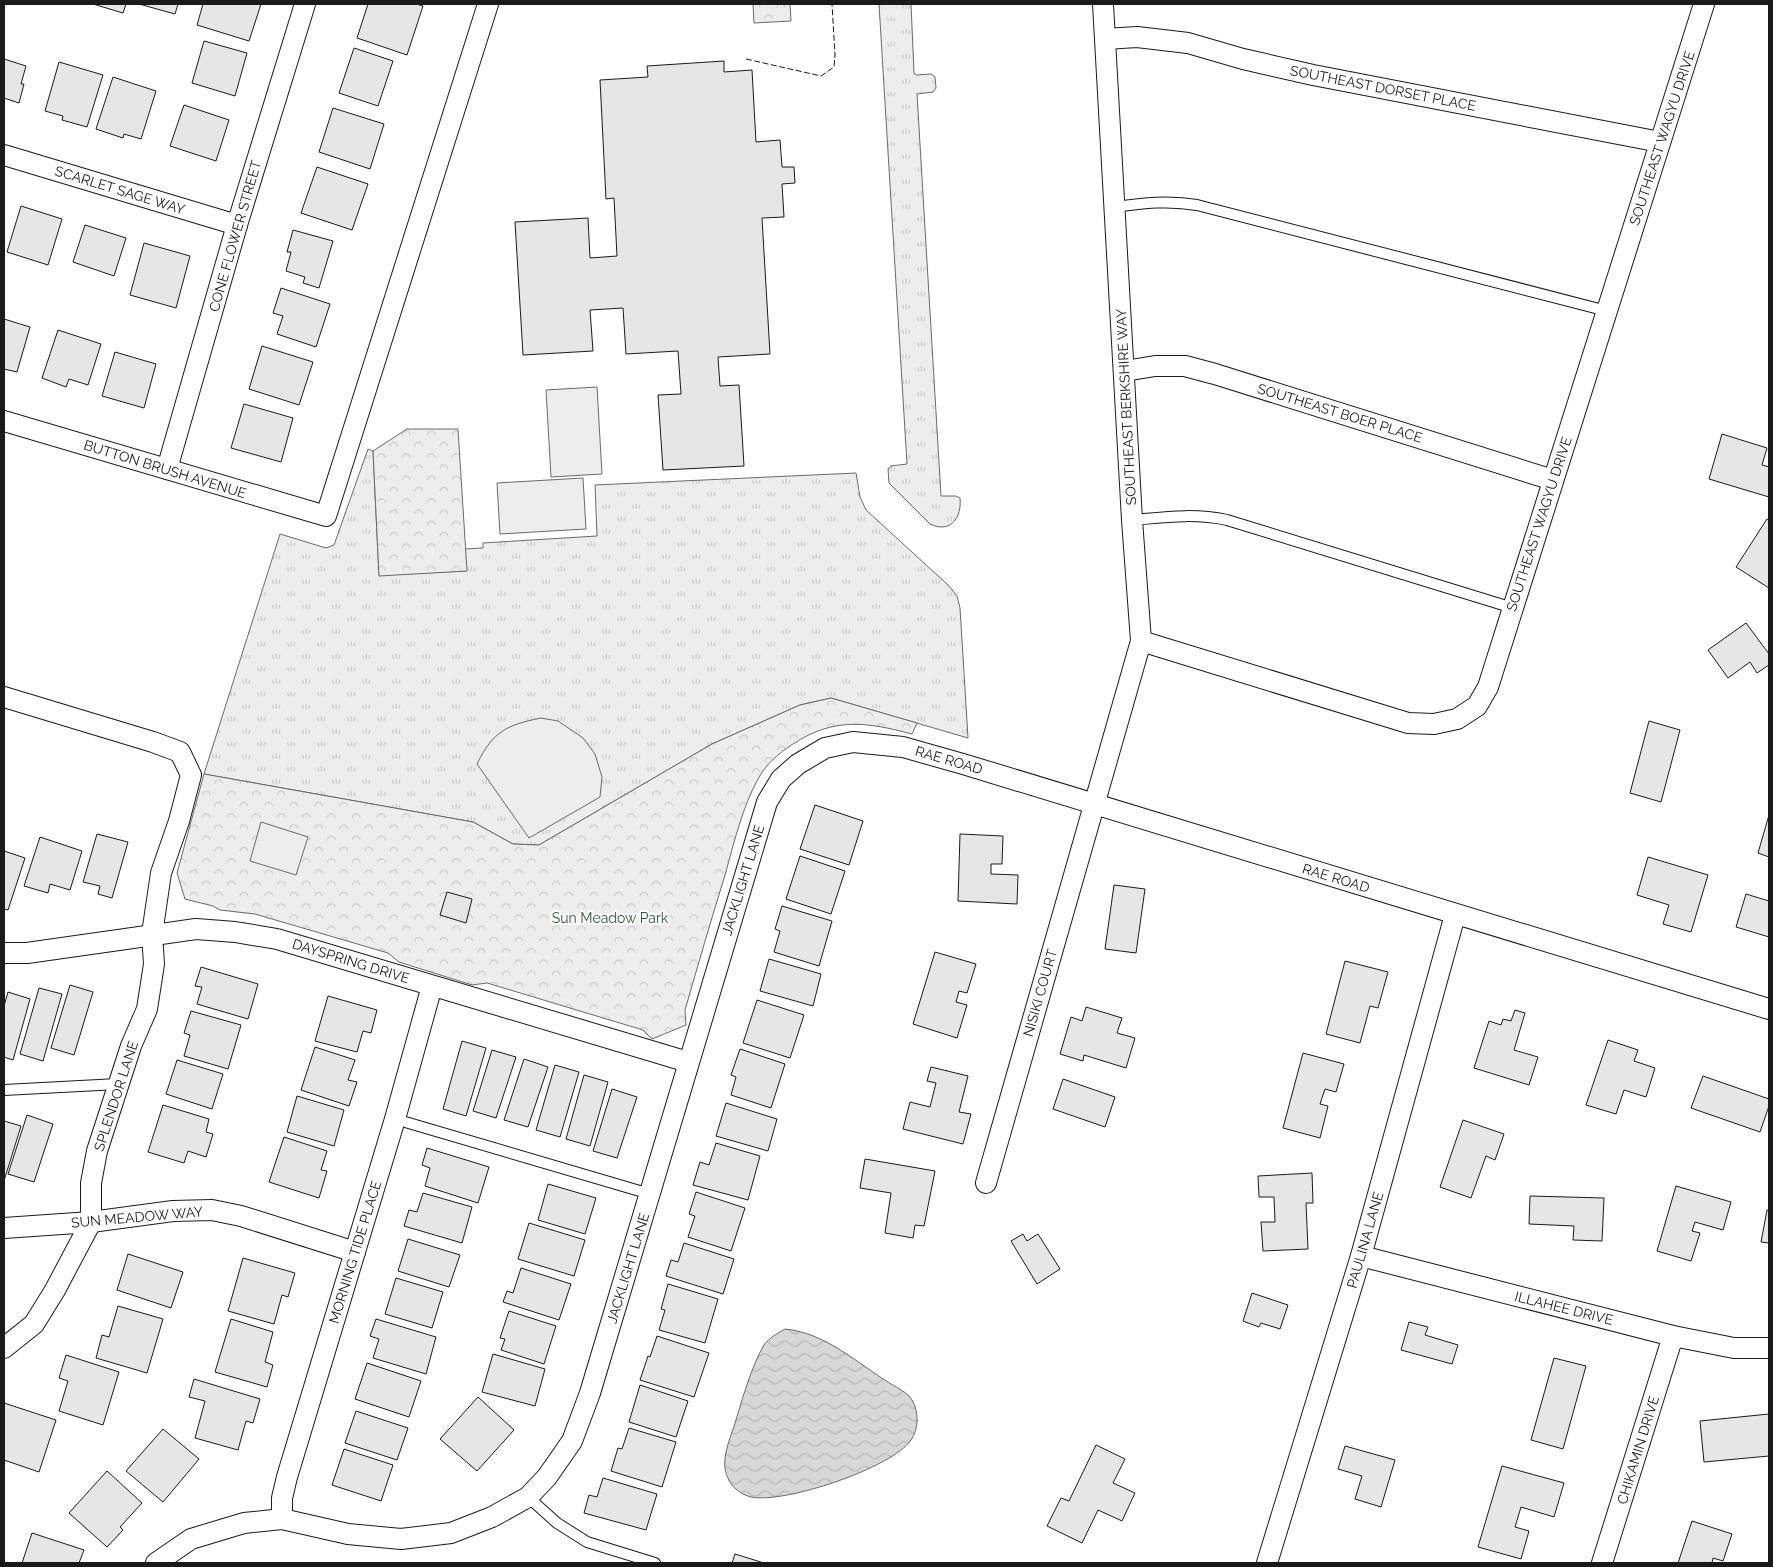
<svg xmlns="http://www.w3.org/2000/svg" width="1773" height="1567" viewBox="0 0 1773 1567" font-family="Raleway,sans-serif">
<defs>
<pattern id="grass-tufts" width="24" height="20" patternUnits="userSpaceOnUse" patternTransform="scale(1.25)"><rect width="24" height="20" fill="#ededed"/><path d="M3 7l-1-3M5 7V3M7 7l1-3M15 17l-1-3M17 17v-4M19 17l1-3" fill="none" stroke="#cbcbcb"/></pattern>
<pattern id="forest-crowns" width="20" height="18" patternUnits="userSpaceOnUse" patternTransform="scale(1.25)"><rect width="20" height="18" fill="#ededed"/><path d="M2 6a3 3 0 1 1 6 0M12 15a3 3 0 1 1 6 0" fill="none" stroke="#cbcbcb"/></pattern>
<pattern id="water-waves" width="16" height="10" patternUnits="userSpaceOnUse" patternTransform="scale(1.25)"><rect width="16" height="10" fill="#d7d7d7"/><path d="M0 5q4-4 8 0t8 0" fill="none" stroke="#b8b8b8"/></pattern>
</defs>
<rect width="100%" height="100%" fill="#fff"/>
<g fill="url(#grass-tufts)" stroke="#6a6a6a">
<path d="M879,4H911L914,73L916,75L931,74L935,77L936,88L933,92L917,94L941,496H956L960,498C962,517 951,534 930,524L889,483L888,469L891,466L907,464Z"/>
<path d="M368,449L373,451L379,575L466,571L465,549L483,548V543L597,536L595,485L856,473L860,497L866,510L948,585L957,596L960,608L968,738L831,698L800,705L712,744L539,845L513,844L473,822L204,774L280,534L326,548L334,545Z"/>
</g>
<g fill="url(#forest-crowns)" stroke="#6a6a6a">
<path d="M753,4H790L791,21L754,23Z"/>
<path d="M407,429H458L467,571L379,576L373,451Z"/>
<path d="M831,698L917,723L912,734C867,722 834,717 793,744C779,753 766,764 758,779C742,808 734,843 725,875C711,920 698,965 685,1010L686,1025L652,1039L643,1030L487,983L472,985L399,962L388,953L255,914L220,910L213,906L185,899L177,873L204,774L473,822L513,844L539,845L712,744L800,705Z"/>
</g>
<g fill="#ededed" stroke="#6a6a6a">
<path d="M597,387L602,474L551,477L546,390Z"/>
<path d="M583,478L586,529L500,534L497,483Z"/>
<path d="M541,718L558,721L583,738L595,754L602,777L600,797L529,838L477,764C493,731 507,725 541,718Z"/>
<path d="M261,822L308,837L296,875L250,861Z"/>
</g>
<path fill="url(#water-waves)" stroke="#6a6a6a" d="M785,1329C826,1333 857,1363 891,1384C898,1388 908,1393 912,1400C919,1412 919,1428 911,1440C892,1468 784,1504 751,1497C742,1495 731,1487 728,1478C719,1461 731,1437 736,1420C742,1399 753,1363 764,1345C769,1338 778,1333 785,1329Z"/>
<g fill="#e6e6e6" stroke="#1a1a1a">
<path d="M93,4H126L123,13Z"/>
<path d="M139,4H178L175,14Z"/>
<path d="M203,4H261L249,41L197,25Z"/>
<path d="M368,4H416L423,6L407,55L357,38Z"/>
<path d="M204,41L247,53L235,96L192,83Z"/>
<path d="M354,48L393,61L378,106L339,93Z"/>
<path d="M4,59L26,66L21,84H24L19,103L4,98Z"/>
<path d="M724,61V72L752,70L756,142L780,140L782,167H794L795,183L782,184L784,217L762,218L770,354L718,357L720,386L739,385L744,466L663,470L658,395L681,394L678,351L626,354L623,308L590,310L593,351L523,355L515,222L588,218L590,258L617,256L614,198L606,199L600,80L648,77L647,66Z"/>
<path d="M59,62L103,75L87,127L62,120L63,116L45,111Z"/>
<path d="M113,77L156,91L141,139L124,134L123,138L96,129Z"/>
<path d="M184,105L229,120L216,161L170,146Z"/>
<path d="M333,108L384,124L370,169L319,152Z"/>
<path d="M317,167L368,184L352,230L301,213Z"/>
<path d="M21,206L62,219L48,265L7,252Z"/>
<path d="M85,225L126,238L114,276L73,262Z"/>
<path d="M293,230L333,241L319,288L303,283L305,277L286,271L291,252H287Z"/>
<path d="M144,243L190,256L176,308L130,295Z"/>
<path d="M281,288L330,304L316,347L277,334L283,316L273,313Z"/>
<path d="M4,319L30,327L17,372L4,369Z"/>
<path d="M58,330L101,344L88,385L69,379L66,387L42,378Z"/>
<path d="M262,346L313,362L299,405L249,389Z"/>
<path d="M115,352L156,364L144,408L102,396Z"/>
<path d="M244,404L293,418L281,462L231,448Z"/>
<path d="M1722,434L1767,448L1762,465L1769,467V497L1709,479Z"/>
<path d="M1767,519L1769,520V588L1736,567Z"/>
<path d="M1746,623L1769,654V665L1757,673L1750,662L1728,678L1708,650Z"/>
<path d="M1649,721L1680,730L1661,802L1630,793Z"/>
<path d="M815,805L863,821L849,865L800,849Z"/>
<path d="M1769,815V857L1758,853Z"/>
<path d="M97,834L128,842L112,898L98,894L100,886L83,882Z"/>
<path d="M960,834L1003,836L1002,864H991V874L1018,875L1017,904L958,901Z"/>
<path d="M40,837L82,851L70,890L50,884L48,893L24,886Z"/>
<path d="M4,851L25,858L8,910L4,909Z"/>
<path d="M800,856L845,871L831,914L786,899Z"/>
<path d="M1648,857L1708,875L1691,932L1663,924L1669,905L1637,895Z"/>
<path d="M1114,885L1145,889L1136,953L1105,949Z"/>
<path d="M447,892L472,899L466,923L440,915Z"/>
<path d="M1746,894L1769,901V937L1736,927Z"/>
<path d="M782,906L832,921L819,966L774,952L780,931L775,929Z"/>
<path d="M935,952L976,964L967,993L959,991L956,1002L967,1005L957,1038L913,1024Z"/>
<path d="M769,959L821,974L813,1006L760,991Z"/>
<path d="M1345,961L1388,972L1378,1008L1370,1006L1360,1043L1326,1034Z"/>
<path d="M201,967L258,984L248,1019L197,1004L202,987L195,986Z"/>
<path d="M70,985L93,992L74,1055L51,1048Z"/>
<path d="M39,988L62,994L43,1061L20,1054Z"/>
<path d="M8,992L30,999L13,1060L4,1057V1006Z"/>
<path d="M328,996L377,1010L371,1033L363,1031L357,1052L315,1041Z"/>
<path d="M757,1000L804,1015L790,1058L743,1043Z"/>
<path d="M1086,1007L1122,1018L1117,1033L1135,1038L1126,1068L1084,1055L1083,1061L1060,1054L1071,1017L1082,1021Z"/>
<path d="M1515,1010L1525,1013L1514,1050L1538,1057L1529,1085L1474,1068L1489,1021L1501,1025L1503,1019L1511,1021Z"/>
<path d="M191,1011L241,1025L228,1069L184,1056L190,1035L184,1033Z"/>
<path d="M1608,1040L1638,1050L1634,1061L1655,1068L1646,1097L1624,1090L1616,1114L1586,1105Z"/>
<path d="M462,1041L486,1048L466,1116L443,1109Z"/>
<path d="M315,1047L355,1060L348,1080L357,1082L349,1106L301,1090Z"/>
<path d="M740,1049L785,1064L771,1108L731,1095L736,1077L731,1075Z"/>
<path d="M492,1050L516,1057L496,1118L473,1111Z"/>
<path d="M1303,1053L1344,1064L1336,1092L1325,1089L1320,1104L1328,1106L1320,1138L1283,1128Z"/>
<path d="M524,1059L548,1067L528,1127L504,1120Z"/>
<path d="M177,1060L223,1074L212,1109L166,1094Z"/>
<path d="M555,1065L579,1072L560,1137L536,1130Z"/>
<path d="M931,1067L968,1076L959,1112L971,1114L963,1144L903,1129L910,1102L930,1107L936,1083L927,1081Z"/>
<path d="M584,1075L608,1082L590,1146L566,1139Z"/>
<path d="M1703,1076L1769,1099V1106L1760,1132L1691,1108Z"/>
<path d="M1063,1079L1115,1097L1105,1127L1053,1109Z"/>
<path d="M612,1089L637,1097L617,1158L593,1151Z"/>
<path d="M297,1096L344,1110L334,1146L287,1132Z"/>
<path d="M726,1103L777,1119L768,1151L716,1136Z"/>
<path d="M163,1105L209,1119L206,1132L213,1134L206,1157L188,1151L184,1163L148,1152Z"/>
<path d="M27,1115L53,1124L34,1182L8,1174Z"/>
<path d="M1463,1120L1504,1134L1495,1160L1486,1156L1471,1198L1440,1187Z"/>
<path d="M4,1121L21,1126L4,1181Z"/>
<path d="M284,1137L327,1151L321,1170L327,1171L319,1198L269,1182Z"/>
<path d="M716,1143L760,1156L748,1200L693,1185L700,1162L709,1165Z"/>
<path d="M427,1148L489,1167L478,1203L425,1186L430,1168L422,1165Z"/>
<path d="M865,1159L935,1171L924,1226L915,1225L913,1238L885,1233L891,1193L860,1188Z"/>
<path d="M1312,1173L1313,1203H1306L1308,1249L1263,1251L1261,1222H1275L1274,1197H1259L1258,1176Z"/>
<path d="M548,1184L596,1198L585,1234L538,1220Z"/>
<path d="M1676,1186L1731,1202L1723,1230L1695,1222L1692,1231L1700,1233L1691,1261L1657,1251Z"/>
<path d="M696,1192L745,1208L731,1251L688,1237L695,1216L689,1214Z"/>
<path d="M423,1193L472,1207L462,1243L404,1226L409,1210L417,1212Z"/>
<path d="M1530,1196L1604,1198L1602,1241L1573,1240L1574,1226L1529,1224Z"/>
<path d="M1767,1210H1769V1243L1761,1242Z"/>
<path d="M529,1223L585,1240L574,1276L518,1259Z"/>
<path d="M1023,1234L1027,1241L1038,1234L1060,1269L1037,1284L1011,1241Z"/>
<path d="M408,1239L460,1255L449,1287L398,1271Z"/>
<path d="M684,1243L734,1259L723,1294L666,1276L671,1260L678,1262Z"/>
<path d="M128,1254L183,1272L171,1308L117,1290Z"/>
<path d="M243,1258L295,1273L288,1297L282,1295L274,1324L228,1311Z"/>
<path d="M521,1268L571,1284L559,1320L503,1302L507,1291L513,1293Z"/>
<path d="M396,1278L443,1292L432,1328L385,1314Z"/>
<path d="M668,1284L718,1299L705,1343L659,1330L665,1310L661,1309Z"/>
<path d="M1252,1293L1288,1305L1280,1329L1261,1323L1259,1327L1243,1321Z"/>
<path d="M118,1306L163,1319L147,1373L96,1358L102,1335L109,1337Z"/>
<path d="M509,1311L556,1326L544,1364L501,1350L505,1339L500,1338Z"/>
<path d="M231,1319L273,1332L265,1362L273,1365L267,1387L215,1372Z"/>
<path d="M376,1319L436,1337L426,1374L373,1358L379,1339L370,1336Z"/>
<path d="M1409,1322L1428,1327L1425,1335L1458,1345L1452,1364L1401,1350Z"/>
<path d="M657,1336L709,1353L694,1397L640,1380L648,1356L650,1357Z"/>
<path d="M493,1354L545,1369L535,1406L482,1392Z"/>
<path d="M66,1355L119,1372L103,1425L59,1411L68,1381L59,1378Z"/>
<path d="M1554,1358L1586,1366L1563,1449L1531,1440Z"/>
<path d="M367,1363L421,1381L409,1417L355,1399Z"/>
<path d="M194,1379L260,1399L253,1423L246,1421L238,1450L195,1438L205,1401L189,1397Z"/>
<path d="M640,1385L688,1401L676,1437L629,1422Z"/>
<path d="M478,1397L514,1430L477,1471L440,1439Z"/>
<path d="M4,1403L56,1420L39,1472L4,1460Z"/>
<path d="M356,1411L408,1428L397,1460L345,1443Z"/>
<path d="M1769,1414V1456L1704,1462L1700,1421Z"/>
<path d="M629,1428L676,1442L662,1487L611,1471L618,1448L622,1449Z"/>
<path d="M163,1429L199,1459L163,1502L126,1471Z"/>
<path d="M1096,1445L1125,1459L1113,1483L1135,1493L1122,1521L1098,1510L1082,1543L1047,1526L1061,1498L1069,1501Z"/>
<path d="M1345,1446L1395,1460L1381,1507L1355,1499L1362,1476L1338,1469Z"/>
<path d="M344,1449L393,1465L381,1501L332,1485Z"/>
<path d="M1502,1466L1564,1483L1554,1517L1521,1507L1515,1527L1529,1531L1521,1559L1478,1547Z"/>
<path d="M107,1471L142,1503L120,1527L123,1530L107,1547L69,1513Z"/>
<path d="M603,1478L657,1494L646,1530L584,1513L589,1495L597,1497Z"/>
<path d="M1692,1521L1732,1534L1723,1561L1713,1558L1712,1563H1678Z"/>
<path d="M32,1533L84,1550L79,1563H22Z"/>
<path d="M735,1554L764,1563H732Z"/>
</g>
<g fill="none" stroke-linecap="round" stroke-linejoin="round">
<g stroke="#1a1a1a" stroke-width="12">
<g id="service">
<path d="M1115,207C1143,203 1169,200 1197,205L1607,311"/>
<path d="M1132,520C1166,517 1194,513 1227,520L1513,608"/>
<path d="M4,1090L118,1084"/>
<path d="M395,1119L650,1194"/>
<path d="M528,1497L557,1523L587,1542L655,1563"/>
</g>
</g>
<g stroke="#1a1a1a" stroke-width="22">
<g id="minor">
<path d="M1105,39L1137,37L1188,43L1243,59L1313,75L1660,142"/>
<path d="M4,155L237,225"/>
<path d="M1125,371L1155,366H1185L1215,374L1553,480"/>
<path d="M4,421L326,516L488,4"/>
<path d="M167,469L237,225L305,4"/>
<path d="M1141,641L1408,723L1434,724L1457,719L1477,706L1488,687L1704,4"/>
<path d="M4,697L153,742L180,752L191,775L179,821L161,873L152,934L154,964L147,1009L131,1046L97,1151L91,1183V1222L55,1290L34,1324L4,1348"/>
<path d="M4,953H27L196,929L235,932L277,939L688,1062"/>
<path d="M986,1183L1141,641L1132,520L1103,4"/>
<path d="M4,1228L91,1222L173,1211L212,1210L241,1216L355,1252"/>
<path d="M1361,1256L1673,1336L1734,1348H1769"/>
<path d="M282,1519V1498L287,1477L395,1119L432,986"/>
<path d="M156,1563L191,1539L244,1523L282,1519L348,1534L401,1539L451,1533L492,1517L528,1497L547,1477L572,1441L590,1393L767,802L781,779L798,764L825,748L853,742L903,747L963,764L1769,1009"/>
<path d="M1267,1563L1361,1256L1455,915"/>
<path d="M1602,1563L1673,1336"/>
</g>
</g>
<use href="#service" stroke="#fff" stroke-width="10"/>
<use href="#minor" stroke="#fff" stroke-width="20"/>
<path stroke="#1a1a1a" stroke-width="1" stroke-dasharray="6 2.5" stroke-linecap="butt" d="M746,59L821,76L834,67L835,55L832,4"/>
</g>
<g text-anchor="middle" stroke-width="4" stroke-linejoin="round" paint-order="stroke">
<g font-size="14" fill="#1a1a1a" stroke="#fff">
<text transform="translate(1383 88) rotate(11)" y="5">SOUTHEAST DORSET PLACE</text>
<text transform="translate(1662 138) rotate(-72)" y="5">SOUTHEAST WAGYU DRIVE</text>
<text transform="translate(120 190) rotate(17)" y="5">SCARLET SAGE WAY</text>
<text transform="translate(235 236) rotate(-74)" y="5">CONE FLOWER STREET</text>
<text transform="translate(1126 407) rotate(-93)" y="5">SOUTHEAST BERKSHIRE WAY</text>
<text transform="translate(1340 413) rotate(17)" y="5">SOUTHEAST BOER PLACE</text>
<text transform="translate(165 469) rotate(17)" y="5">BUTTON BRUSH AVENUE</text>
<text transform="translate(1539 524) rotate(-72)" y="5">SOUTHEAST WAGYU DRIVE</text>
<text transform="translate(949 760) rotate(16)" y="5">RAE ROAD</text>
<text transform="translate(1336 878) rotate(17)" y="5">RAE ROAD</text>
<text transform="translate(743 880) rotate(-73)" y="5">JACKLIGHT LANE</text>
<text transform="translate(351 961) rotate(17)" y="5">DAYSPRING DRIVE</text>
<text transform="translate(1040 993) rotate(-74)" y="5">NISIKI COURT</text>
<text transform="translate(116 1096) rotate(-72)" y="5">SPLENDOR LANE</text>
<text transform="translate(137 1217) rotate(-5)" y="5">SUN MEADOW WAY</text>
<text transform="translate(1365 1240) rotate(-74)" y="5">PAULINA LANE</text>
<text transform="translate(355 1252) rotate(-73)" y="5">MORNING TIDE PLACE</text>
<text transform="translate(628 1268) rotate(-73)" y="5">JACKLIGHT LANE</text>
<text transform="translate(1564 1308) rotate(14)" y="5">ILLAHEE DRIVE</text>
<text transform="translate(1638 1450) rotate(-73)" y="5">CHIKAMIN DRIVE</text>
</g>
<g font-size="14" fill="#2b5a34" stroke="#fff">
<text x="610" y="923">Sun Meadow Park</text>
</g>
</g>
<rect width="1773" height="1567" fill="none" stroke="#1a1a1a" stroke-width="10"/>
</svg>
